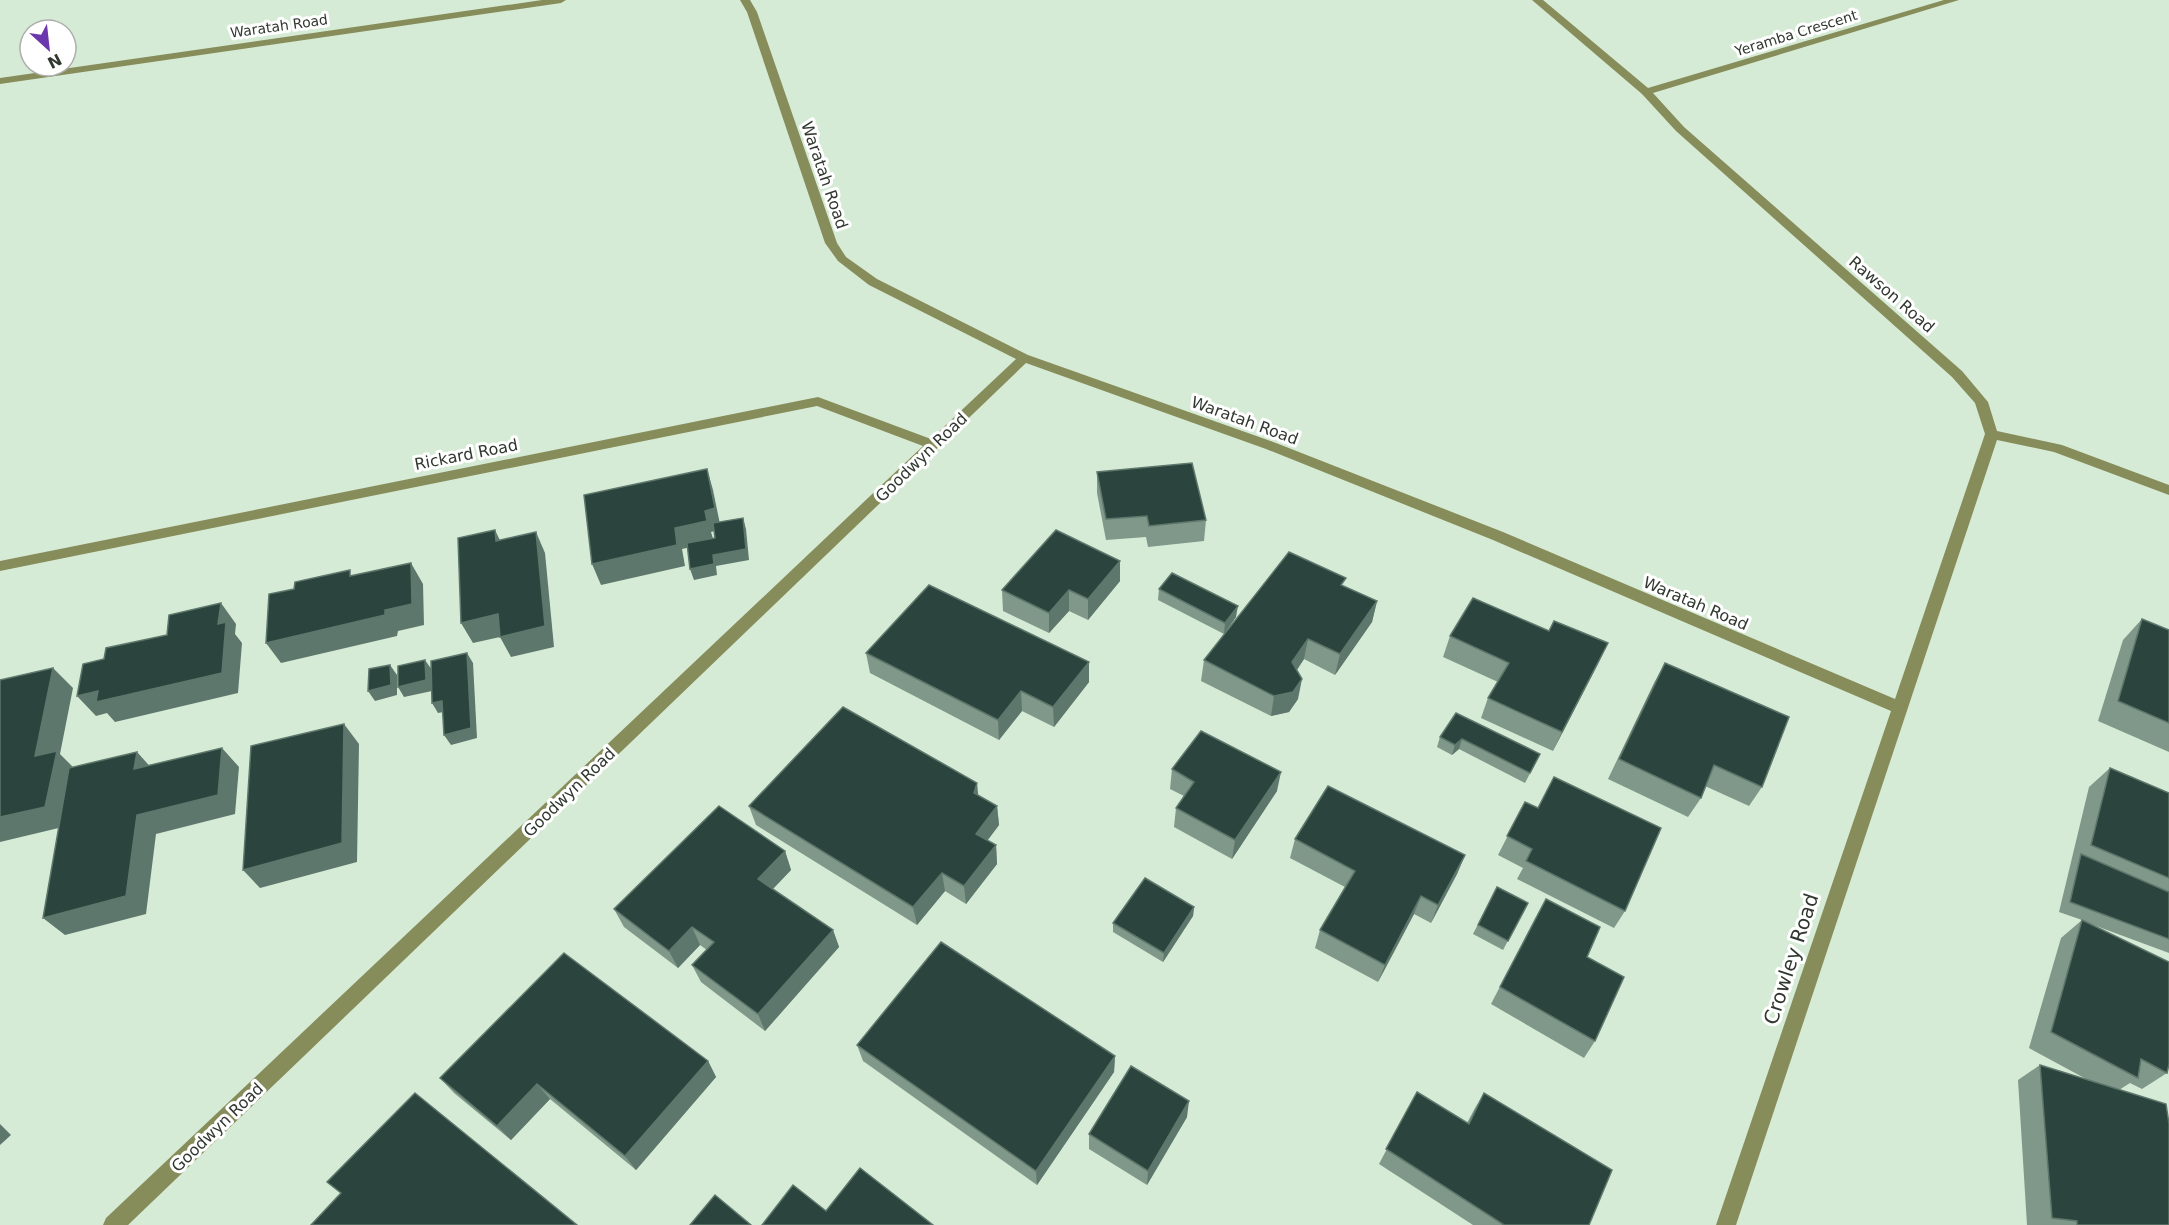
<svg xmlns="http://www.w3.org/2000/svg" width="2169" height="1225" viewBox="0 0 2169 1225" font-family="'DejaVu Sans',sans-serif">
<rect width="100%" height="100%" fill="#d6ebd6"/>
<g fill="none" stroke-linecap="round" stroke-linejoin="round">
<g fill="#878d5a" fill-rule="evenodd">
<path d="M542,0H566L561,3L0,84V78Z"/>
<path d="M740,0H750L757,12L837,243L846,257L877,279L1028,355L1276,443L1503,532L1895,699L1985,434L1975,403L1952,377L1676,131L1642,94L1532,0H1543L1648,88L1944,0H1959L1653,93L1684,127L1962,371L1988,402L1997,431L2062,445L2169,485V495L2054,452L1997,440L1736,1225H1716L1891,711L1493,540L1266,449L1026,363L128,1225H103L106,1218L923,446L817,406L0,571V561L818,397L931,439L1016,359L869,285L838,261L825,243L747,12Z"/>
</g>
</g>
<g fill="#80988a">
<path d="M1097,472L1206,520L1204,541L1148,547L1146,537L1106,540L1097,493Z"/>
<path d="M1120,581L1088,620L1069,611L1049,633L1003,611L1002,590Z"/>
<path d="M1344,586L1377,601L1372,622L1335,675L1304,659L1297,670L1298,699L1289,712L1271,716L1201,681L1204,660Z"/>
<path d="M1159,589L1236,617L1224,634L1158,600Z"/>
<path d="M2142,619L2169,630V752L2098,721L2123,640Z"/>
<path d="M1549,631L1608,643L1553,751L1481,718L1488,698L1498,682L1443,657L1450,636Z"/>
<path d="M866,653L1089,662V682L1054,727L1022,711L999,740L870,673Z"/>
<path d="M1665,663L1762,787L1749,806L1705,786L1701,798L1688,817L1608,779L1654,683Z"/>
<path d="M1456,713L1540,754L1525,783L1459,749L1452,755L1437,747L1440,737Z"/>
<path d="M2110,768L2169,793V953L2088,923L2167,1073L2142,1089L2130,1083L2119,1090L2169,1225H2027L2018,1080L2040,1065L2088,1080L2029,1048L2061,938L2082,920L2059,912L2089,787Z"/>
<path d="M1172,769L1277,791L1232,859L1174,827L1176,808L1184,796L1170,789Z"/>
<path d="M978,796L997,806L999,825L987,841L996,845L997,864L966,904L945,891L917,925L756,825L749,806Z"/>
<path d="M1525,802L1625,911L1614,928L1517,879L1523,868L1498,855Z"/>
<path d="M1295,839L1465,855L1457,874L1431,923L1414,914L1378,982L1315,948L1320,930L1345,887L1290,858Z"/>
<path d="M785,851L791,870L773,889L833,930L839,947L765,1031L701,982L692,965L707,950L700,945L678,968L624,927L614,909Z"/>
<path d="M1497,887L1528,903L1503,950L1473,934Z"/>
<path d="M1194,907L1193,916L1163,962L1113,932V923Z"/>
<path d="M1536,917L1587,957L1595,1041L1584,1058L1491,1004Z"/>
<path d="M857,1045L1115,1056L1114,1072L1037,1185L863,1061Z"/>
<path d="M708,1061L716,1077L636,1170L550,1099L511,1140L454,1093L440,1078Z"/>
<path d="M1417,1092L1467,1123L1475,1108L1484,1093L1589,1225H1473L1379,1164Z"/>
<path d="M1187,1117L1147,1185L1089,1149V1134Z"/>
</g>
<g fill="#5e776c">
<path d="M707,469L713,490L721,529L711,532L714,542L682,549L685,566L601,585L592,564L675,528L705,511Z"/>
<path d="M743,518L746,529L749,560L716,566L717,575L694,580L690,569L713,555Z"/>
<path d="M495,530L505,551L496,541Z"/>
<path d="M536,532L545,553L554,647L511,657L500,637Z"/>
<path d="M1120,561V581L1088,620V599Z"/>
<path d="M411,563L423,584L424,625L398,631L397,636L281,663L266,643L385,610Z"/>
<path d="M1069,590V611L1049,633V613Z"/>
<path d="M1377,601L1372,622L1335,675L1340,654Z"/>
<path d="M221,603L236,624L235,634L242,643L238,693L115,722L107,713L96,716L77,696L218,624Z"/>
<path d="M1238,606L1236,617L1224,634L1225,623Z"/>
<path d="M498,614L509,635L473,643L461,623Z"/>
<path d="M1308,639L1304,659L1288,683L1292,662Z"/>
<path d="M1608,643L1598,664L1553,751L1562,732Z"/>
<path d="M467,653L473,663L477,738L451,745L444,735Z"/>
<path d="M425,660L432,670V691L404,697L398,687Z"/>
<path d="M1089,662V682L1054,727L1053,707Z"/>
<path d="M390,665L397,675V695L375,701L368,691Z"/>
<path d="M53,668L73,688L60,754L77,771L67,826L0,842V817L35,756Z"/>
<path d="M1302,679L1298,699L1289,712L1271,716L1274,696Z"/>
<path d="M1021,691L1022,711L999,740L998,720Z"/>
<path d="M442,701L449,711L438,713L432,703Z"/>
<path d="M344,724L359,744L357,862L260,888L243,870Z"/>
<path d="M1462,739L1459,749L1452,755L1455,745Z"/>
<path d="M222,748L239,767L235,814L156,834L146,914L65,935L43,918L137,815Z"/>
<path d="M137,752L155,772L134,769Z"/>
<path d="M1281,772L1277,791L1232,859L1235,840Z"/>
<path d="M977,783L979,802L974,793Z"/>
<path d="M997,806L999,825L978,853L976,834Z"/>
<path d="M996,845L997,864L966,904L964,886Z"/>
<path d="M785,851L791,870L765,897L758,879Z"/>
<path d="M1465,855L1457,874L1431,923L1438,905Z"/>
<path d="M942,873L945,891L917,925L913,907Z"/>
<path d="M1421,896L1414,914L1378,982L1385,965Z"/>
<path d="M1194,907L1193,916L1163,962L1164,953Z"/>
<path d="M692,927L700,945L678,968L669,951Z"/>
<path d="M833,930L839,947L765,1031L758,1014Z"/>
<path d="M1115,1056L1114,1072L1037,1185L1036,1171Z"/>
<path d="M708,1061L716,1077L636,1170L625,1156Z"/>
<path d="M537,1084L550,1099L511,1140L497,1126Z"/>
<path d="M1189,1101L1187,1117L1147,1185L1148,1171Z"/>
<path d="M0,1124L11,1135L0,1145Z"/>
</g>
<g fill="#2b453e" stroke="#5e776c" stroke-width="1.5">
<path d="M1192,463L1206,520L1149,526L1147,516L1106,519L1097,472Z"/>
<path d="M707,469L715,508L705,511L707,521L675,528L677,545L592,564L584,495Z"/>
<path d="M743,518L746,549L713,555L714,564L690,569L687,543L715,538L713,523Z"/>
<path d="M495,530L496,541L536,532L545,626L500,637L498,614L461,623L458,538Z"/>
<path d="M1056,530L1120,561L1088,599L1069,590L1049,613L1002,590Z"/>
<path d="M1289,552L1346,578L1341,585L1377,601L1340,654L1308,639L1292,662L1302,679L1293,692L1274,696L1204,660Z"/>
<path d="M411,563L412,604L385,610V615L266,643L269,594L294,589L295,582L350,570V576Z"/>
<path d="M1172,573L1238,606L1225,623L1159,589Z"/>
<path d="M929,585L1089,662L1053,707L1021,691L998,720L866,653Z"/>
<path d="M1473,598L1549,631L1554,621L1608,643L1562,732L1488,698L1509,663L1450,636Z"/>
<path d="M221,603L218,624L226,622L222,673L96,702L98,691L77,696L83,664L104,659L106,648L167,635L169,615Z"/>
<path d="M2142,619L2169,630V723L2118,701Z"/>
<path d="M467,653L471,728L444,735L442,701L432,703L431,661Z"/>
<path d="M425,660L426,680L398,687V666Z"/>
<path d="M1665,663L1789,717L1762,787L1714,765L1701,798L1619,759Z"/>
<path d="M390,665L391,685L368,691L369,669Z"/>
<path d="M53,668L35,756L57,751L45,807L0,817V680Z"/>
<path d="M843,707L977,783L974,793L997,806L976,834L996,845L964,886L942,873L913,907L749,806Z"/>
<path d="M1456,713L1540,754L1530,773L1462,739L1455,745L1440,737Z"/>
<path d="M344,724L342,843L243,870L251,746Z"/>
<path d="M1201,731L1281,772L1235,840L1176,808L1194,782L1172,769Z"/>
<path d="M222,748L218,795L137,815L126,896L43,918L69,768L137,752L134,769Z"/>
<path d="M2110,768L2169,793V878L2091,845Z"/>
<path d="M1554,777L1661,828L1625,911L1526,861L1532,849L1507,836L1525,802L1538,808Z"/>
<path d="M1328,786L1465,855L1438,905L1421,896L1385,965L1320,930L1355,871L1295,839Z"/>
<path d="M719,806L785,851L758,879L833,930L758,1014L692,965L714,942L692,927L669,951L614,909Z"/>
<path d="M2081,854L2169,892V939L2070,902Z"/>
<path d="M1145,878L1194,907L1164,953L1113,923Z"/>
<path d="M1497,887L1528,903L1508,941L1478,925Z"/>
<path d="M1546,899L1600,927L1587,957L1624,977L1595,1041L1500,987Z"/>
<path d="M2082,920L2169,962V1064L2167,1073L2141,1059L2138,1078L2051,1032Z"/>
<path d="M941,942L1115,1056L1036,1171L857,1045Z"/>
<path d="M564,953L708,1061L625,1156L537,1084L497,1126L440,1078Z"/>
<path d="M2040,1065L2166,1104L2169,1124V1225H2077V1221L2052,1218Z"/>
<path d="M1131,1066L1189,1101L1148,1171L1089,1134Z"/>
<path d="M1417,1092L1469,1124L1484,1093L1612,1170L1589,1225H1504L1386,1149Z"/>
<path d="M415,1093L577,1225H311L341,1193L327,1182Z"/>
<path d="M860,1168L933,1225H762L793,1185L826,1211Z"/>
<path d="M715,1195L751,1225H690Z"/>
</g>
<g text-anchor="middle" stroke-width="6" stroke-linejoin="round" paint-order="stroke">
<g font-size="14" fill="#303830" stroke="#fff">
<text transform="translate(279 26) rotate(-8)" y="5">Waratah Road</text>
<text transform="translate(1796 33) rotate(-17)" y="5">Yeramba Crescent</text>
</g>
<g font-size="16" fill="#303830" stroke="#fff">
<text transform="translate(825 175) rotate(71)" y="6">Waratah Road</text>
<text transform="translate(1892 294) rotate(41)" y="6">Rawson Road</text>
<text transform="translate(1245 420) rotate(20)" y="6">Waratah Road</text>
<text transform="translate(466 454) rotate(-11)" y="6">Rickard Road</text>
<text transform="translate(921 457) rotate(-44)" y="6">Goodwyn Road</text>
<text transform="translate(1696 603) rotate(23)" y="6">Waratah Road</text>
<text transform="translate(569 792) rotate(-44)" y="6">Goodwyn Road</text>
<text transform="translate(217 1127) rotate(-44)" y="6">Goodwyn Road</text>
</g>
<g font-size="20" fill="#303830" stroke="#fff">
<text transform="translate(1791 959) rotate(-72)" y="7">Crowley Road</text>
</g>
</g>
<g transform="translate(48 48) rotate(153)"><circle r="28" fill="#ffffff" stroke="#acafac" stroke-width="1.5"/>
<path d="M0-4.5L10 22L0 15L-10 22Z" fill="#6b37ad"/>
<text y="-9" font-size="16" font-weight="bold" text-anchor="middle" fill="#303830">N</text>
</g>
</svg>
